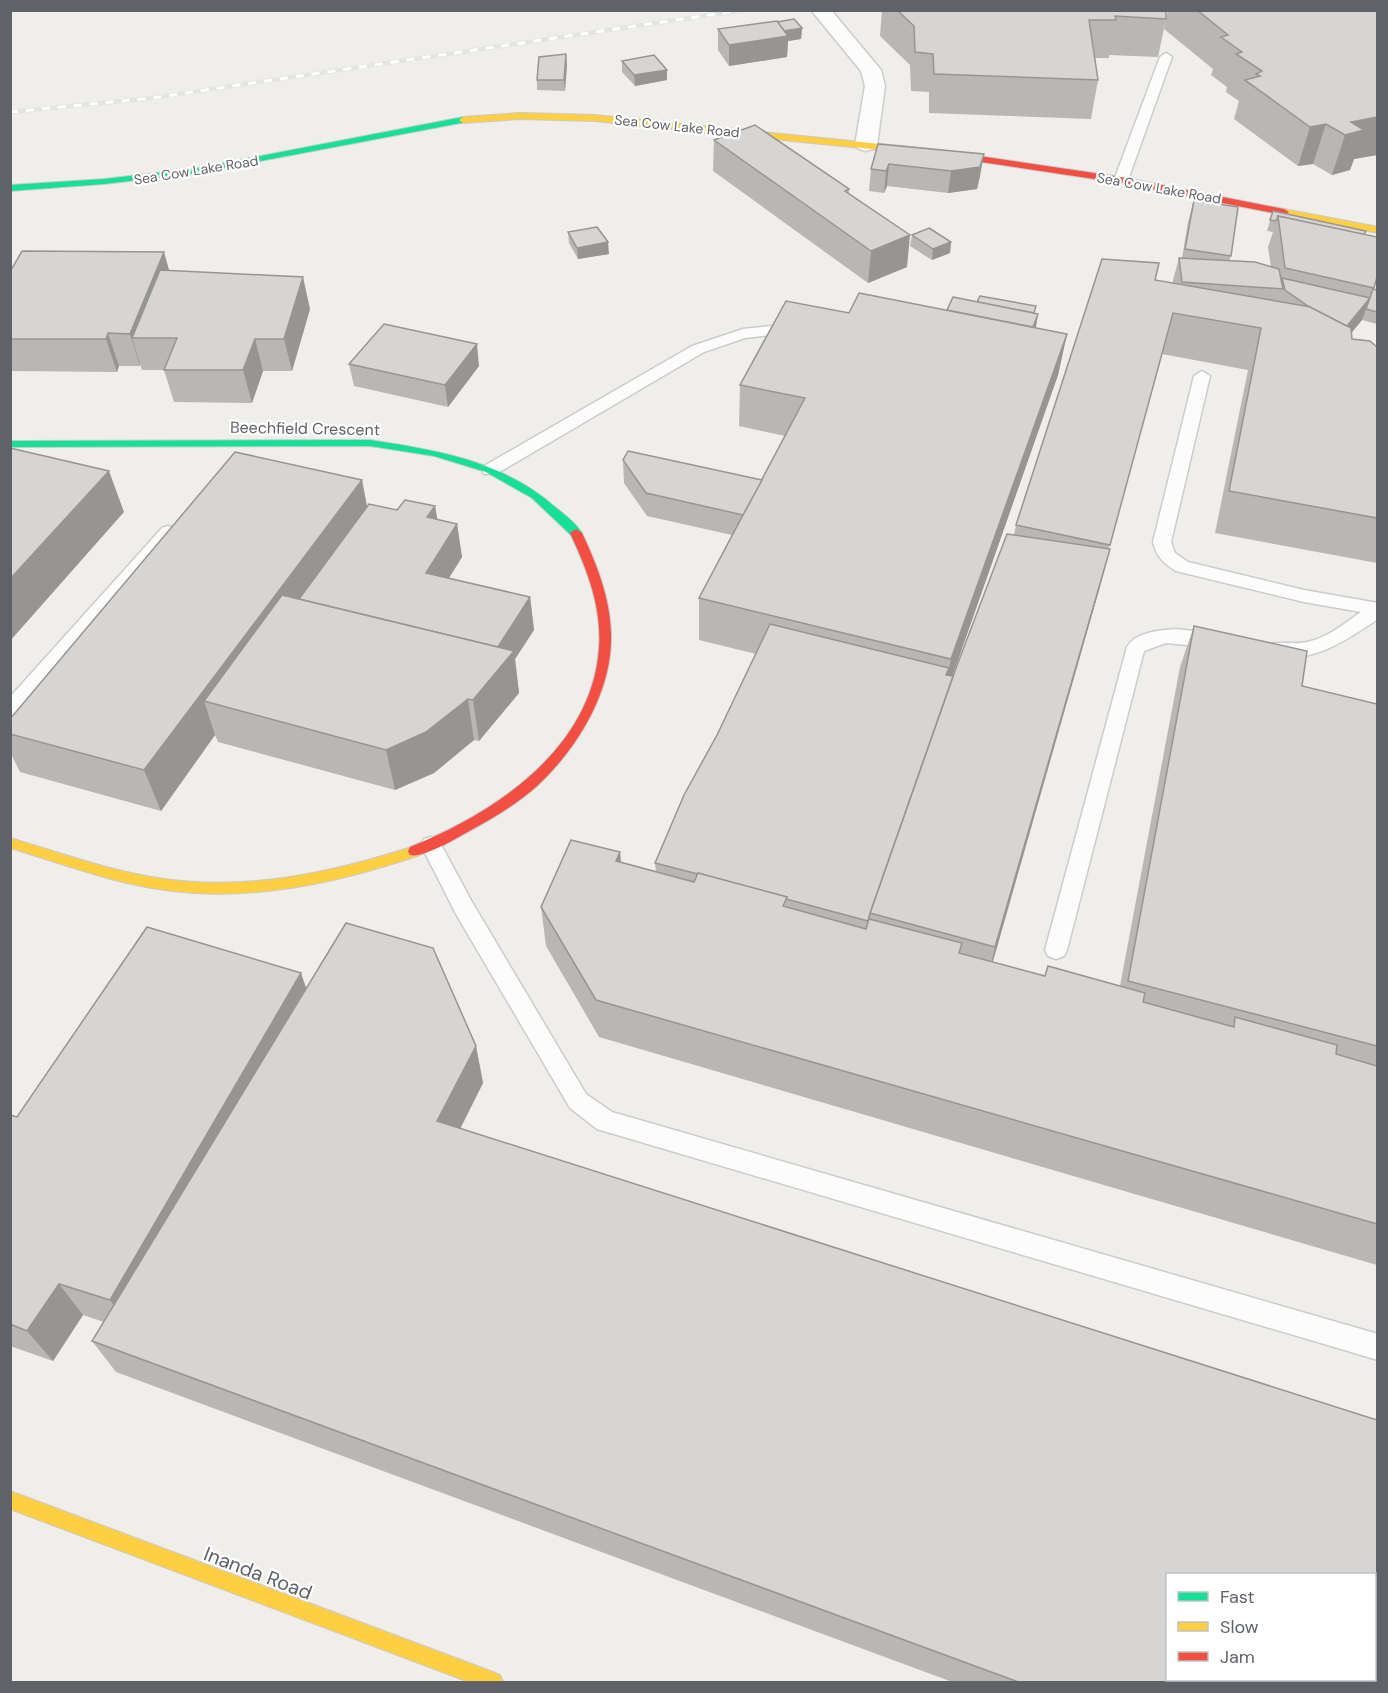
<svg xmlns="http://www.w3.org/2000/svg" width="1388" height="1693" viewBox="0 0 1388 1693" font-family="'DM Sans',sans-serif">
<rect width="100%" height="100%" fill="#efeeea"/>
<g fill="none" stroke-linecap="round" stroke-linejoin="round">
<g stroke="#cbcccc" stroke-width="3">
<g id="lane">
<path d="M1166,53L1172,57L1128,180L1126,183H1116L1114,180L1160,57Z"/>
<path d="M797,323L802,325L805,328L802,331L745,338L704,352L496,474H484L482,470L484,466L692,346L743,329Z"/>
<path d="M1202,371L1210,376L1171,542L1175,553L1188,562L1304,590L1378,603V619C1345,641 1310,666 1269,654L1267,649L1269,644C1281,641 1294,645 1307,642C1327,638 1345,623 1361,612L1304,602L1176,571C1164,564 1156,556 1153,542L1194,376Z"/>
<path d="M168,526L174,528L177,532L174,536L17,715L10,717V697L162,528Z"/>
<path d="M1176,629L1218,634L1225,636L1227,641L1225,646L1218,648L1166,643L1144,651L1067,950L1064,956L1056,959L1048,956L1045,950L1127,647C1135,632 1161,630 1176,629Z"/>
<path d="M431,837L438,839L472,902L586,1094L612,1112L1378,1334V1360L597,1129L570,1108L456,914L421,845L424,839Z"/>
</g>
</g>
<g stroke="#cbcccc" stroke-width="3">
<path id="street" d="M811,10H831L881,70L885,86L877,145L873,149L866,151L859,149L855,145L865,86L861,71Z"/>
</g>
<g stroke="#cacacb" stroke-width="2">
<g id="fast">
<path d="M463,117L466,118V122L198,173L104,184L10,191V185L104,179L198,168Z"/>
<path d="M370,440C437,450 503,461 555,507C565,515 575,522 582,533L576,537L572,536L532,498L486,472L434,456L370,446L10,447V441Z"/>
</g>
</g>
<g stroke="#cacacb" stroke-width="2">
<g id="slow">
<path d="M520,113L595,115L931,149L935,152L931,155L595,121L520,119L463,123L459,120L463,117Z"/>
<path d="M1284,209L1378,227V233L1281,214V210Z"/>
<path d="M10,838C61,853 112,872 164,879C251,891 334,872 415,846L420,847L422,851L420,855C337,883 252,902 165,890C112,883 61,863 10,848Z"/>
<path d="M10,1491L493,1672L500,1675L503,1682H469L10,1509Z"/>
</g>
</g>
<g stroke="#cacacb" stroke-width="2">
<g id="jam">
<path d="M931,149L1121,177L1284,209L1289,212L1284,215L1121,183L928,154V150Z"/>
<path d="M576,529L582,533C597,565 610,598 611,633C613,690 578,748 537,786C518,803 495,817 473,829C460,836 423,859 410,855L408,851L410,847C495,813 592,749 599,648C602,607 587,569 570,533Z"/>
</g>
</g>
<use href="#lane" fill="#fdfcfc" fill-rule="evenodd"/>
<use href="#street" fill="#fdfcfc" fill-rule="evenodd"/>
<use href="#fast" fill="#16e098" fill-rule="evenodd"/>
<use href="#slow" fill="#ffcf43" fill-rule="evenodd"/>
<use href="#jam" fill="#f24e42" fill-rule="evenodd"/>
<g stroke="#e4e4e4" stroke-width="4.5">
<path id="rail" d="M10,112L152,98L743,10"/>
</g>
<use href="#rail" stroke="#fff" stroke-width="3" stroke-dasharray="8" stroke-linecap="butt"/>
</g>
<g fill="#b8b7b5">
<path d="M882,10H1166V19L1158,57L1109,55V58H1095L1098,80L1091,119L929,113V92L911,91L910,65L880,36Z"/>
<path d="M1168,10H1377V155L1354,159L1350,170L1332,175L1313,164L1298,166L1234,119L1239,101L1226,92L1227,87L1211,75L1213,69L1164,29Z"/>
<path d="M777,22L802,28L801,39L788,41L787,57L729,66L718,50V29Z"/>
<path d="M622,61L667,80L635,86L622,72Z"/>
<path d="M567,64L565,91L537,90V80Z"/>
<path d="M714,140L849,189V194L907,267L868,283L713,171Z"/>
<path d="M878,144L980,176L977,189L948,193L887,186L884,193L869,191L871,169Z"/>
<path d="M1194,200L1231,256L1229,261L1271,267L1268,247L1273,232L1267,231L1273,211L1364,235L1377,277L1373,289L1377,290V324L1362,320L1351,333L1352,339L1377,347V563L1215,533L1248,370L1162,354L1109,548L1110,549L1099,590L992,962L1045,976L1120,986L1180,667L1194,626L1302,686L1377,704V1265L599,1037L546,946L541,907L620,852L621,862L656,871L655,863L756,654L699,640V598L732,535L647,516L624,483L623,460L762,480L785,436L739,426L740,385L849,313L947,310L1038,314L1036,328L1067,334L1058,375L952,676H953L1014,535L1016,525L1155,280L1173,283V280L1179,258H1182L1188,222Z"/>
<path d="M568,232L609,254L578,259L569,243Z"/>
<path d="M912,235L951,242L950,253L932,260L910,246Z"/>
<path d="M10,262L13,268L169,270L310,309L292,371H263L252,403L174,402L164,370H142L140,364V366H119L117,372L11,371L10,369Z"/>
<path d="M349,364L479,366L448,407L354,386Z"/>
<path d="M362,480L367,507L397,510L435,506L437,520L457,524L462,557L449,578L530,597L534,630L515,659L519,693L479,741L474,740L434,773L395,790L218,742L215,735L161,811L20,772L10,752V719Z"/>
<path d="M306,989L476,1046L483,1083L460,1129L1377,1683H955L116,1372L92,1341L104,1322L83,1315L53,1361L10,1346V1115L17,1117Z"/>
</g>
<g fill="#969594">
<path d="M802,28L801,39L788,41L787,57L729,66V45L784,31Z"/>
<path d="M566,54L567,64L565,91L564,80Z"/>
<path d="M667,70V80L635,86L634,75Z"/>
<path d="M1377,117V155L1354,159L1350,170L1332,175L1345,135L1351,122Z"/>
<path d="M1326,124L1313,164L1298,166L1310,127Z"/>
<path d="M984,154L980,176L977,189L948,193L951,171Z"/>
<path d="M889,164L887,186L884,193L886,171Z"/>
<path d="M910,235L907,267L868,283L871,251Z"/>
<path d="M608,242L609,254L578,259L577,248Z"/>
<path d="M951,242L950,253L932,260L933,249Z"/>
<path d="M164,252L173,284L132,338L140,364V366L130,334Z"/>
<path d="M303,277L310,309L292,371L284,339Z"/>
<path d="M1370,298L1362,320L1335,353L1343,331Z"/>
<path d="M1038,314L1034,336L1028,340Z"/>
<path d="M108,333L119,366L117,372L106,339Z"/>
<path d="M1067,334L1058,375L944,700L946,675L949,668L951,659Z"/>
<path d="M255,339L263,371L252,403L243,370Z"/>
<path d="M477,344L479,366L448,407L445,385Z"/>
<path d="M109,471L124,512L10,641V579Z"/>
<path d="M362,480L370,522L204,701L215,735L161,811L144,770Z"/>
<path d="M435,506L441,539L427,517Z"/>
<path d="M457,524L462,557L432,605L426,573Z"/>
<path d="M1110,549L1099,590L986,986L995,947Z"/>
<path d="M530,597L534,630L515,659L519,693L479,741L473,700L493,655Z"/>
<path d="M468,699L474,740L434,773L395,790L386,750Z"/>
<path d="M620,852L623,892L616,861Z"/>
<path d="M301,973L314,1011L132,1331L110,1300Z"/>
<path d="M476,1046L483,1083L446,1157L437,1121Z"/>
<path d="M59,1284L83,1315L53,1361L27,1331Z"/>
</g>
<g fill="#d6d5d3" stroke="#969594" stroke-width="1.5" fill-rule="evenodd">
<path d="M897,10H1166V19L1115,16L1116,20H1089L1098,80L934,74L933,54L915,52L914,26Z"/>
<path d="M1197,10H1377V117L1351,122L1364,130L1345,135L1326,124L1310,127L1245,80L1260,76L1256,74L1262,71L1236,54L1242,52L1221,37L1228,35Z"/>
<path d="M794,19L802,28L784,31L777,22Z"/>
<path d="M777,21L788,36L729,45L718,29Z"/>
<path d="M566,54L564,80H537L539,57Z"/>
<path d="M654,55L667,70L634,75L622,61Z"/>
<path d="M755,125L849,189L845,191L910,235L871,251L714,140Z"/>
<path d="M878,144L984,154L980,167L951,171L889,164L886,171L871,169Z"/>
<path d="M1194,200L1238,207L1231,256L1185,249Z"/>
<path d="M1273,211L1366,231L1364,235L1278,216L1276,221L1270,220Z"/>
<path d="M1278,216L1377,237V277L1374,288L1285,268Z"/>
<path d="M597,227L608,242L577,248L568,232Z"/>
<path d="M929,228L951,242L933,249L912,235Z"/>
<path d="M22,251L164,252L130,334L108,333L106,339H10V272Z"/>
<path d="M1179,258L1255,262L1279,269L1283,289L1182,282Z"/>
<path d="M1102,259L1159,263L1155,280L1311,307L1351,328L1352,339L1370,341L1377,347V518L1229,491L1261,328L1173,313L1110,545L1016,525Z"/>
<path d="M160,270L303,277L284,339H255L243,370H164L177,338H132Z"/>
<path d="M1282,278L1370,298L1347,326L1308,306L1285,290Z"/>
<path d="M1373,289L1377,290V312L1366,309Z"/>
<path d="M859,293L1067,334L951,659L699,598L805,398L740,385L786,301L849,313Z"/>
<path d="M980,296L1036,306L1034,313L977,302Z"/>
<path d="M953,297L1038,314L1033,327L947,310Z"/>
<path d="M384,324L477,344L445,385L349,364Z"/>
<path d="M10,448L109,471L10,579Z"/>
<path d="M628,451L762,480L743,515L646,493L623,460Z"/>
<path d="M235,452L362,480L144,770L10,734V719Z"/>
<path d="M405,500L435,506L427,517L457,524L426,573L530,597L498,647L299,599L369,504L397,510Z"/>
<path d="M1007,534L1110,549L995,947L870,913L956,668Z"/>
<path d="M282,595L514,651L473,700L468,699L426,732L386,750L204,701Z"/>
<path d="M770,624L949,668L946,675L953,676L870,913L868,921L786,899L787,897L655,863L684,795L717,735Z"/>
<path d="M1194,626L1307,651L1302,686L1377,704V1046L1128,981Z"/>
<path d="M571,840L620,852L616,861L694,882L698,873L787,897L783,906L866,929L869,919L962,943L959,953L1045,976L1048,966L1145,993L1143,1002L1234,1027L1235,1017L1337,1045L1336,1054L1377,1066V1224L596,1000L541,907Z"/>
<path d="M346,923L433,948L476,1046L437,1121L1377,1420V1683H1021L92,1341ZM1167,1575H1374V1680H1167Z"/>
<path d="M147,927L301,973L110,1300L59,1284L27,1331L10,1324V1115L17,1117Z"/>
</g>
<g text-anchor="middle" stroke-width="4.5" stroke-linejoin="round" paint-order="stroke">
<g font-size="14" fill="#5f6368" stroke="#fff">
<text transform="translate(677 126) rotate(6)" y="5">Sea Cow Lake Road</text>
<text transform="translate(196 170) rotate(-9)" y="5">Sea Cow Lake Road</text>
<text transform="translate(1159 188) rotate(10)" y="5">Sea Cow Lake Road</text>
</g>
<g font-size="16" fill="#5f6368" stroke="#fff">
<text transform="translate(305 428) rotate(1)" y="6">Beechfield Crescent</text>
</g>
<g font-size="20" fill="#5f6368" stroke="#fff">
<text transform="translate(258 1573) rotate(21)" y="7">Inanda Road</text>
</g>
</g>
<rect width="1388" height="1693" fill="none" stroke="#5f6368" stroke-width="24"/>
<rect x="1166" y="1573" width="210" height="108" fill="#ffffff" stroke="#bfc1c3" stroke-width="1.5"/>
<rect x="1178" y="1592" width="30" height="9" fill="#16e098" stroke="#bfc1c3" stroke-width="1.5"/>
<text x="1220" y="1603" font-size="18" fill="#5f6368">Fast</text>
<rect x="1178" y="1622" width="30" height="9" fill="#ffcf43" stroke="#bfc1c3" stroke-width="1.5"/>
<text x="1220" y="1633" font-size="18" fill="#5f6368">Slow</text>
<rect x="1178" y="1652" width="30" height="9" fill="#f24e42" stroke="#bfc1c3" stroke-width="1.5"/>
<text x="1220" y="1663" font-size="18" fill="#5f6368">Jam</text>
</svg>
